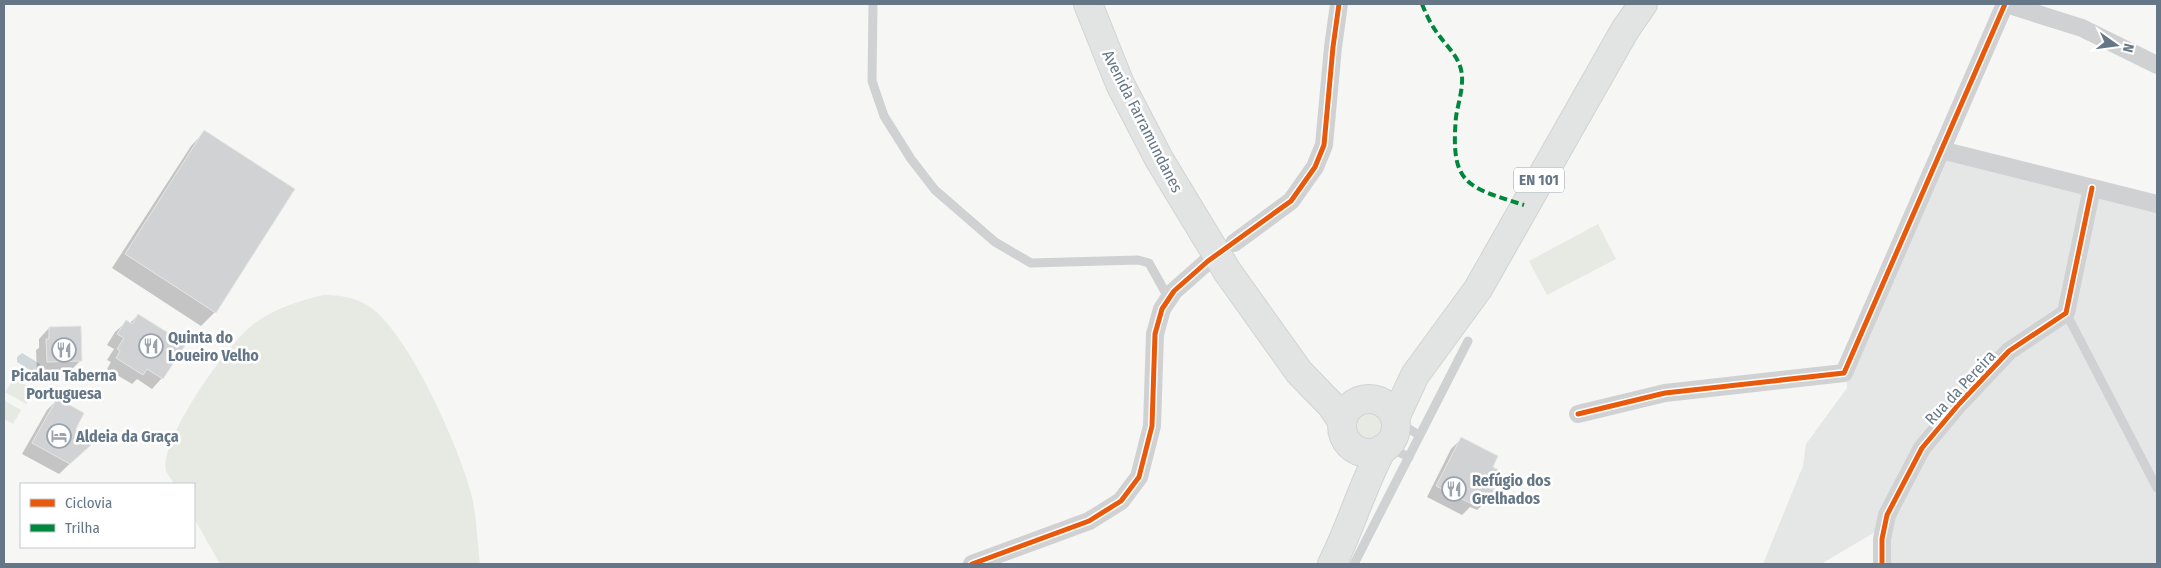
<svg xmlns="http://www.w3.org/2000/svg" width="2161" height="568" viewBox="0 0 2161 568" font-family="'Fira Sans Condensed',sans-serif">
<rect width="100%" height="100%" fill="#f6f6f5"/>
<path fill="#e5e6e6" d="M1939,155L2157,207V564H1877V531L1821,564H1763L1803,466L1806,444L1847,388L1846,371Z"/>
<g fill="#e6eae3">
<path d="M1598,224L1616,259L1547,295L1529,261Z"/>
<path d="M323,295C340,295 353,297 367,305C407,329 459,447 471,493C477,516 477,541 480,564H220L194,518V484H174C172,480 168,475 166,471C159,440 226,347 250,327C270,310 298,301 323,295Z"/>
<path d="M14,378L34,390L26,404L5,392Z"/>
<path d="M4,400L21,410L13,424L4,419Z"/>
<circle cx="1370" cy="425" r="15"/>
</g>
<path fill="#d0d7da" d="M22,353L40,364L36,374L17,362V357Z"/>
<g fill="#0003">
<path d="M204,132L215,312L201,326L112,268L191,146Z"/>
<path d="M138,315L184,344L162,378L152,389L137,379L132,384L107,369L111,362L107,360L114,349L107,345L115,332L126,322L129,324Z"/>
<path d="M49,328L81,360L70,371L37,372L36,350L39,348V339Z"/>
<path d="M58,399L74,429L79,455L59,474L22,454L47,410Z"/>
<path d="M1461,439L1491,467L1501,472L1488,500L1477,510L1470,507L1462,515L1427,497L1451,449Z"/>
</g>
<g fill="#d1d2d3" stroke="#e6e6e5">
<path d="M204,130L295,189L216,313L125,254Z"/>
<path d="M138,314L186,344L163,379L147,369L143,375L116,358L120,351L117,349L124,338L117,334L126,320L132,324Z"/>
<path d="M81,326L82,361L47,362L46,339H49V327Z"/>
<path d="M57,398L84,413L76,429L91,445L70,464L32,443Z"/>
<path d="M1461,437L1498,456L1493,467L1503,472L1489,500L1479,495L1474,505L1436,486Z"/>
</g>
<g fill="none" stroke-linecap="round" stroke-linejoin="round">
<g stroke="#d2d3d4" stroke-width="30">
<g id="primary">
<path d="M1088,4L1120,84L1159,159L1205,235L1227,271L1299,372L1331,405L1342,421"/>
<circle cx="1369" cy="426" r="27"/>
<path d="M1395,418L1415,375L1478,289L1625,30L1643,4"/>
<path d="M1332,564C1351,527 1362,486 1382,449"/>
</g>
</g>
<g stroke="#d0d1d2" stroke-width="9">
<path d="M873,4L872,81L884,116L911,159L935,190L995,242L1031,263L1138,260L1149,263L1169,299"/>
<path d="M2066,313L2157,488"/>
<path d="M1396,421L1419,435"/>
<path d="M1386,446L1409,457"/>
<path d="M1354,564L1468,341"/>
</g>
<g stroke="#d0d1d2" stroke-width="18">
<path d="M2006,4L2082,28L2157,65"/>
<path d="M1941,150L2157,204"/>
<path d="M1234,243L1291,201L1315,167L1324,145L1333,47L1339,4"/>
<path d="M1578,414L1665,393L1844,373L2005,4"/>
<path d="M972,564L1089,521L1121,501L1139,477L1152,426L1155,334L1162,309L1174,291L1208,261"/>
<path d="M1882,564V539L1887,515L1922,448L1959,404L2009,351L2066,313L2092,188"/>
</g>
<use href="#primary" stroke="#e2e3e3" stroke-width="28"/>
<path stroke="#00873e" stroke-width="4" stroke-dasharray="8 4" stroke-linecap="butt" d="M1422,4C1426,14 1431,25 1438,34C1447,47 1461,58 1462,76C1463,89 1458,104 1456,117C1450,185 1467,187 1524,205"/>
<g stroke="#fff" stroke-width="8">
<g id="cycleway">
<path d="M1578,414L1665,393L1844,373L2005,4"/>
<path d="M972,564L1089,521L1121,501L1139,477L1152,426L1155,334L1162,309L1174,291L1208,261L1291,201L1315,167L1324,145L1333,47L1339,4"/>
<path d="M1882,564V539L1887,515L1922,448L1959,404L2009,351L2066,313L2092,188"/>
</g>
</g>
<use href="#cycleway" stroke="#e8590c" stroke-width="5"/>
</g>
<defs>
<g id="restaurant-ring" transform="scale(1.25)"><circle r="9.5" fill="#fff" stroke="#98a3ae" stroke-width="1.5"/><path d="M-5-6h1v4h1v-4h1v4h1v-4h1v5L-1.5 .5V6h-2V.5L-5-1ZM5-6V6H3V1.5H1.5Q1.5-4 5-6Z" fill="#98a3ae"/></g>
<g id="hotel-ring" transform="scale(1.25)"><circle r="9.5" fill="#fff" stroke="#98a3ae" stroke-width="1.5"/><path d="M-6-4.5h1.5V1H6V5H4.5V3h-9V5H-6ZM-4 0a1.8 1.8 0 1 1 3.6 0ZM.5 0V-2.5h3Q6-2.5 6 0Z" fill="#98a3ae"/></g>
</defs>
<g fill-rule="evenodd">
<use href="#restaurant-ring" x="151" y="346"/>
<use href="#restaurant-ring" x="64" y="350"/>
<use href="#hotel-ring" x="59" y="436"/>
<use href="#restaurant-ring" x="1454" y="489"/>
</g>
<g text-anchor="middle" stroke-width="5" stroke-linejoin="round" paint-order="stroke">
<rect fill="#fff" stroke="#93a0ab" stroke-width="1" x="1514" y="167.5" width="50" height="25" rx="4"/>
<g font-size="15" font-weight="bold" fill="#657787">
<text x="1539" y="185">EN 101</text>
</g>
<g font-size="16" fill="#657787" stroke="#fff">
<text transform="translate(1143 121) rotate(63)" y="6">Avenida Farramundanes</text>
<text transform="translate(1960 387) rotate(-47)" y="6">Rua da Pereira</text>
</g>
<g font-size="16" font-weight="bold" fill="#657787" stroke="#fff" text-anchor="start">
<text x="168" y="343">Quinta do<tspan x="168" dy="18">Loueiro Velho</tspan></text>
<text x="64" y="381" text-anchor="middle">Picalau Taberna<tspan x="64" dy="18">Portuguesa</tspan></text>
<text x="76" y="442">Aldeia da Graça</text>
<text x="1472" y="486">Refúgio dos<tspan x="1472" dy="18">Grelhados</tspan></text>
</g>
</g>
<rect width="2161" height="568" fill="none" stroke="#657787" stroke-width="10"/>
<rect x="20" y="483" width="175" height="65" fill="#ffffff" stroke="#c1c9cf"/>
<rect x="30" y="499" width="25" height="8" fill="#e8590c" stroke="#c1c9cf"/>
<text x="65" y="508" font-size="15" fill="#657787">Ciclovia</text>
<rect x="30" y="524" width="25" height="8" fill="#00873e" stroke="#c1c9cf"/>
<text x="65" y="533" font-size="15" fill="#657787">Trilha</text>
<g transform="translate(2116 45) rotate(104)" stroke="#ffffff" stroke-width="4" paint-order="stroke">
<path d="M0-4L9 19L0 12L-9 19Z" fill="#657787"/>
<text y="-8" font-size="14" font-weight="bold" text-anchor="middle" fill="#657787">N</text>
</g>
</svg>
